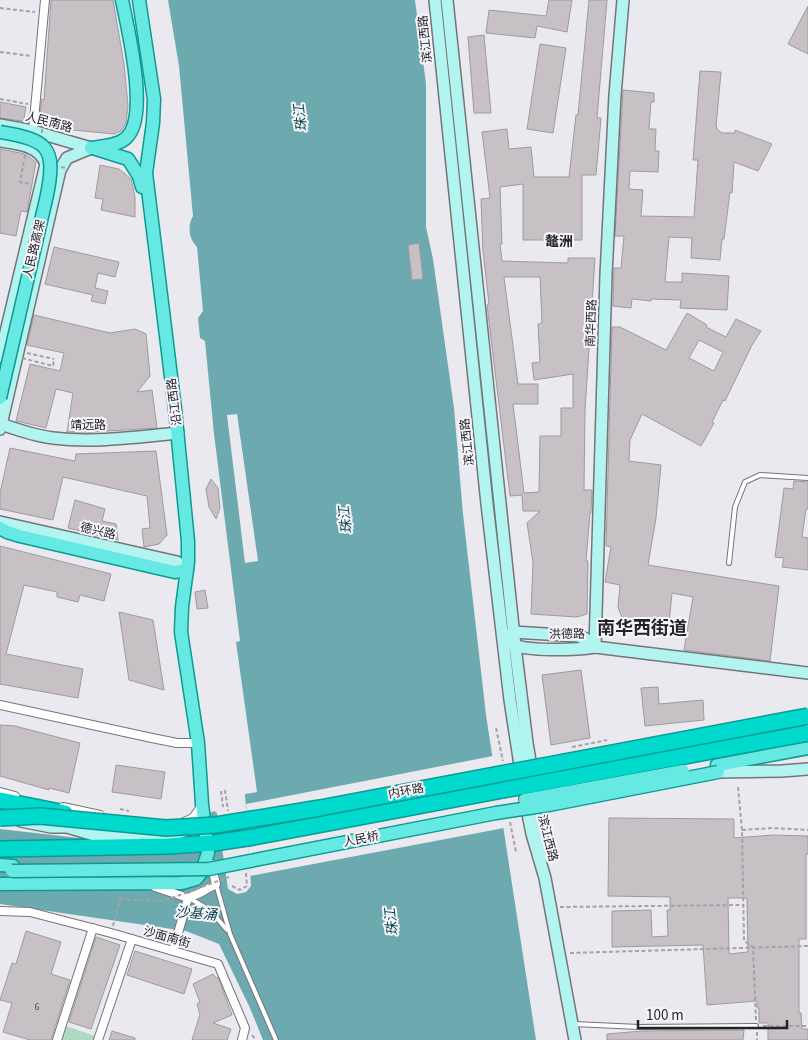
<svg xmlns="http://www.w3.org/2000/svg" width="808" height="1040" viewBox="0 0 808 1040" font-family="'Source Sans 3','Noto Sans SC',sans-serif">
<rect width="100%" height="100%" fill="#eae9f0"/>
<path fill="#aed9c2" d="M66,1026L95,1036L93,1040H61Z"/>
<path fill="#6daaaf" d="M168,0H415L426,84V227L433,259L454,408L463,514L486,715L536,1040H263L250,1008L219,944L186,931L0,904V829L114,842L200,838L208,829L210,813L214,811L217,813L228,889L237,894L246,892L251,886L245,794L257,792L236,642L240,641L214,434L205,341L200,338L198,318L203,311L197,247C189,239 187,226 193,216L179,66Z"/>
<g fill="#eae9f0">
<path d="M237,414L258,561L245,563L227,415Z"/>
<path d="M493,756L504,828L250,876L246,804Z"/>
</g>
<g fill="#c7c1c6" stroke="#9f9a9e" fill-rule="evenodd">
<path d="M51,0H113L124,64L128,106L126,123L121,131L114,134L63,129L47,124L40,113L42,99L44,100Z"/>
<path d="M549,0H572L567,32L537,26L535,38L486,33L489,10L546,16Z"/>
<path d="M589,0H607L597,118H601L596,175H582V240H523V184L500,187L502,244H500L502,261L568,263V258H595L585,410L584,490H592L591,513H590L586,561H588L587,614L577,617L531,614L533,562L527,523L540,511H523L522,495L510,496L487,305L489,304L483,251L481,199L490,198L482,132L507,129L509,149L531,147L534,177H569L576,115H578ZM504,277H540L542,323L538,324L540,362L532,363L534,380L573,374V408H561V436H540L539,492L524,493L513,404H538V384H518Z"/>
<path d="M808,6V54L788,44Z"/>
<path d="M484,35L491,113H474L468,37Z"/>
<path d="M540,44L566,48L553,133L527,129Z"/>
<path d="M700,71L721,72L716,126L718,130L722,133H735V130L772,144L758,171L734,162L732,193L730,192L724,239H722L720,260L691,258L692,238L669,237L665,282H682V273L729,276L727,310L680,308L681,300L651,299V301L632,299L631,308L613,306L614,268H621L624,236H615L623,90L654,93V102H651L649,129H656L655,151H659L658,172L630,171L629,189L643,190L641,216L694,217L698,160H693Z"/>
<path d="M0,102L26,107L24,118L22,121L0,118Z"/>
<path d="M0,149L25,154L36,162L27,212L21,211L16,236L0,233Z"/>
<path d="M100,165L119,169L131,179L135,197V217L101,210L103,199L95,198Z"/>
<path d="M419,243L423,279L412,280L408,245Z"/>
<path d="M54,247L119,262L115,277L98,273L95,288L108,291L105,304L91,301L93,295L45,284Z"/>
<path d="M687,313L707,325L706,327L726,337L736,319L761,331L752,345L725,401L723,400L712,422L714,423L701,446L642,414L630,440L629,461L661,465L656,518L648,565L779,586L770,661L684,650L693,597L672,593L668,634L637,631L626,624L620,613L618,607L620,585L605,582L611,547L606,546L612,327H620L666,350ZM699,340L723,352L714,371L689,358Z"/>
<path d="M34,315L110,333L135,329L146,334L150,376L137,392L152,390L157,428L91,432H67L73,393L56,389L46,428L16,421L30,364L60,371L64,353L27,345Z"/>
<path d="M10,448L75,461L76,454L156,451L167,535L159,544L144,547L142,529L150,528L147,496L63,477L53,520L0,509V493Z"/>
<path d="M211,479L218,488L220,508L216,519L209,507L206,489Z"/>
<path d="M794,481L808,482V509H806L802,537L808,538V570L782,567L784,558L775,557L784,488L793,489Z"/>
<path d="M75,500L105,509L102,521L116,524L118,540L68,528Z"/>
<path d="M0,546L111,574L104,601L80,595L78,602L57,597V592L24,585L6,654L83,669L78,698L0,684Z"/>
<path d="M205,590L208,608L197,609L195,592Z"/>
<path d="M119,612L153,620L164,690L129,680Z"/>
<path d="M581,670L590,738L551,745L542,675Z"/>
<path d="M658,687L659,704L703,700L704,720L645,726L641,688Z"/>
<path d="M0,725L15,726L80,743L69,793L49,788V790L0,776Z"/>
<path d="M116,765L165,772L161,799L112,792Z"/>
<path d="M609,818L734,819V838L773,835L808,836V854H806V939H799V1013H801L802,1029H808V1040H768V1023H759V1008H757V1001L707,1005L703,945L612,947V911L651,910L652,937L668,936L667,910H670V897L608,896ZM728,898H747L748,952L729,954Z"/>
<path d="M26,931L61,942L51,974L70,980L51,1040H30L3,1032L12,1003L0,1000L12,963L16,964Z"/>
<path d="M96,937L120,945L91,1029L69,1022Z"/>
<path d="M135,951L192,969L184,994L127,975Z"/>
<path d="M213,974L216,978L218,977L232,1015L213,1023L231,1029L227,1040H192L200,1014L197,1004L200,1002L193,984Z"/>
<path d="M744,1030L743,1040H607V1034L642,1031Z"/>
<path d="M112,1031L135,1038V1040H109Z"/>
</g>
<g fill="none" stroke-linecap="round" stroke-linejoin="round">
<g stroke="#75747a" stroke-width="6">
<g id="lane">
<path d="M729,563L735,507L745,482L760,475L808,478"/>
<path d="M216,884L230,934L276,1040"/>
<path d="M189,898L210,910L227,930"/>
<path d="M574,1024L639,1027L756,1026"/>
</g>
</g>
<g stroke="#75747a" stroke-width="10">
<g id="street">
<path d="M33,131L45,0"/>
<path d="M0,705L152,738L177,743H198"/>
<path d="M0,792L15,796"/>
<path d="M63,807L100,815"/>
<path d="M184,822L193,818L202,805"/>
<path d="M155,887L188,898L200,893L216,884L211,864"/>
<path d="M0,911L30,912L111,933L218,964L245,1028L242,1040"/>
<path d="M173,951L188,898"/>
<path d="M57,1040L93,928"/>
<path d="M98,1040L132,939"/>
</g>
</g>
<g stroke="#75747a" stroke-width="14">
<g id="secondary">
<path d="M435,0L487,504L510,700L522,778"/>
<path d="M447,0L515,646L527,743L542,831L543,857"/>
<path d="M0,125L33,131L91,148"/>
<path d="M0,141C18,144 39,145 46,164L0,357"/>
<path d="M1,424C18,430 36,436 53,438C94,443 137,437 178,433"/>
<path d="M0,429L60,170L67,158L91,148"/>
<path d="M0,522L177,562L187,570"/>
<path d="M509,636L513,632L578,636L586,639L595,647"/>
<path d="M509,643C525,652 576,650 595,647L808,673"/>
<path d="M595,647L606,275L615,95L623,0"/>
<path d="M744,755L787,744"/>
<path d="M718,772L782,771L808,769"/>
<path d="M525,799L532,834L545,878L575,1040"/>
<path d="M21,821L51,827H67L94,835L115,837L168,836L187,830"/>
</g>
</g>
<g stroke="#0c9a93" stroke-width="15">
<g id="primary">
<path d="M91,148C102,146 119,146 127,137C149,115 128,30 122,0"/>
<path d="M96,149L128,159L139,176L142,187"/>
<path d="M0,528L7,532L20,536L153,567L175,572L187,570"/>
<path d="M717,765L808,748"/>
<path d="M0,865L13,866"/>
<path d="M0,884L182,883L196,879L201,873L208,853L202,804L198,743L181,632L182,607L188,562V541L175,409L146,173L153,123L154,99L139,0"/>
</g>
</g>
<g stroke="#0c9a93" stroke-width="18">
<g id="highway">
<path d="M0,800L65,813"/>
<path d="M0,849L168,846L214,843L254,837L503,790"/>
</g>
</g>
<g stroke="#a3a2a7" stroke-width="2" stroke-dasharray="4 2.5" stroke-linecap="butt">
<path d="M0,8L35,12"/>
<path d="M0,52L32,56"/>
<path d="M0,99L28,104"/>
<path d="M25,155L20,182L30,184"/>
<path d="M27,353L54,359"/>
<path d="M496,728L503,761"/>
<path d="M738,787L742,830L744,941L753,947L756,1020"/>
<path d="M225,790L228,811"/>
<path d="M221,791L223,807"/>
<path d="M510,822L516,852"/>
<path d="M742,830L772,828L808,830"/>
<path d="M232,886L240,890L247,886L246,873"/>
<path d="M560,907L743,905"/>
<path d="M113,926L120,899V894"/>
<path d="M570,953L808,946"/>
<path d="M763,1026H808"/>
<path d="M757,1032V1040"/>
<path d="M252,1035L256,1040"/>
</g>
<use href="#lane" stroke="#fff" stroke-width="4"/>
<use href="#street" stroke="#fff" stroke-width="8"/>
<use href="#secondary" stroke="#b2f4f0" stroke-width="11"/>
<use href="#primary" stroke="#66e9e2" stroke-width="12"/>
<use href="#highway" stroke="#00dace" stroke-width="15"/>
<g stroke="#0c9a93" stroke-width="15" stroke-linecap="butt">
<g id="primary-bridge">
<path d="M0,132C46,140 57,145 47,195L0,398"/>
<path d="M525,800L683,771"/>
<path d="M12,871L209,869L496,813L549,805L718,772"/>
</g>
</g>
<g stroke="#0c9a93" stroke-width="18" stroke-linecap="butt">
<g id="highway-bridge">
<path d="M503,790L808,733"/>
<path d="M0,818L40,816L166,828L216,825L320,808L808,716"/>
</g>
</g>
<g stroke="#a3a2a7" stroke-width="2" stroke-dasharray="4 2.5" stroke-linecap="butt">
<path d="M42,133V125"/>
<path d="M61,167L67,168"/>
<path d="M22,358L53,366L54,359"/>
<path d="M572,747L607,740"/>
<path d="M120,809L129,811"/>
<path d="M120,899L158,901L169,899L229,877"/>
</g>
<use href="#primary-bridge" stroke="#66e9e2" stroke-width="12"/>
<use href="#highway-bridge" stroke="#00dace" stroke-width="15"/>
</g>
<g text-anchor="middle" stroke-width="4" stroke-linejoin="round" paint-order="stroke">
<g font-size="10" fill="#4c4a4d">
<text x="37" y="1010">6</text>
</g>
<g font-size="12" fill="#232225" stroke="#f7f6fd">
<text transform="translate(425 39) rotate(-96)" y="4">滨江西路</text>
<text transform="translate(49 122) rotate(15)" y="4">人民南路</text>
<text transform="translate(34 249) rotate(-77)" y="4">人民路高架</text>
<text transform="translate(591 323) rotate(-88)" y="4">南华西路</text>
<text transform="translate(174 402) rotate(-97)" y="4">沿江西路</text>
<text x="88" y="429">靖远路</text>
<text transform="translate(467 442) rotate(-96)" y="4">滨江西路</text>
<text transform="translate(98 531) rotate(13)" y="4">德兴路</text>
<text transform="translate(567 634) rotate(-1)" y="4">洪德路</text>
<text transform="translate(406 791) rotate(-11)" y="4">内环路</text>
<text transform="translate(548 838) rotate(76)" y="4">滨江西路</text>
<text transform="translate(361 839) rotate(-11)" y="4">人民桥</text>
<text transform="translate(167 937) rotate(16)" y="4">沙面南街</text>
</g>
<g font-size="14" font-style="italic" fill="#0b464a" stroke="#f7f6fd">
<text transform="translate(300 118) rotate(-97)" y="5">珠江</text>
<text transform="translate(345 520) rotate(-97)" y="5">珠江</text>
<text transform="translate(196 913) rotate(5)" y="5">沙基涌</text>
<text transform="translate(391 922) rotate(-97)" y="5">珠江</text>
</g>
<g font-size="14" font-weight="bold" fill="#232225" stroke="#f7f6fd">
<text x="559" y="246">鼇洲</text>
</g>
<g font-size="18" font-weight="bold" fill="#232225" stroke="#f7f6fd">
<text x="642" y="634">南华西街道</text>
</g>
</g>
<path d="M638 1020v8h149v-8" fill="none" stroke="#232225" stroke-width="2.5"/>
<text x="646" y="1020" font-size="15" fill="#232225" stroke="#f7f6fd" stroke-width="4" paint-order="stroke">100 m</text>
</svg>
